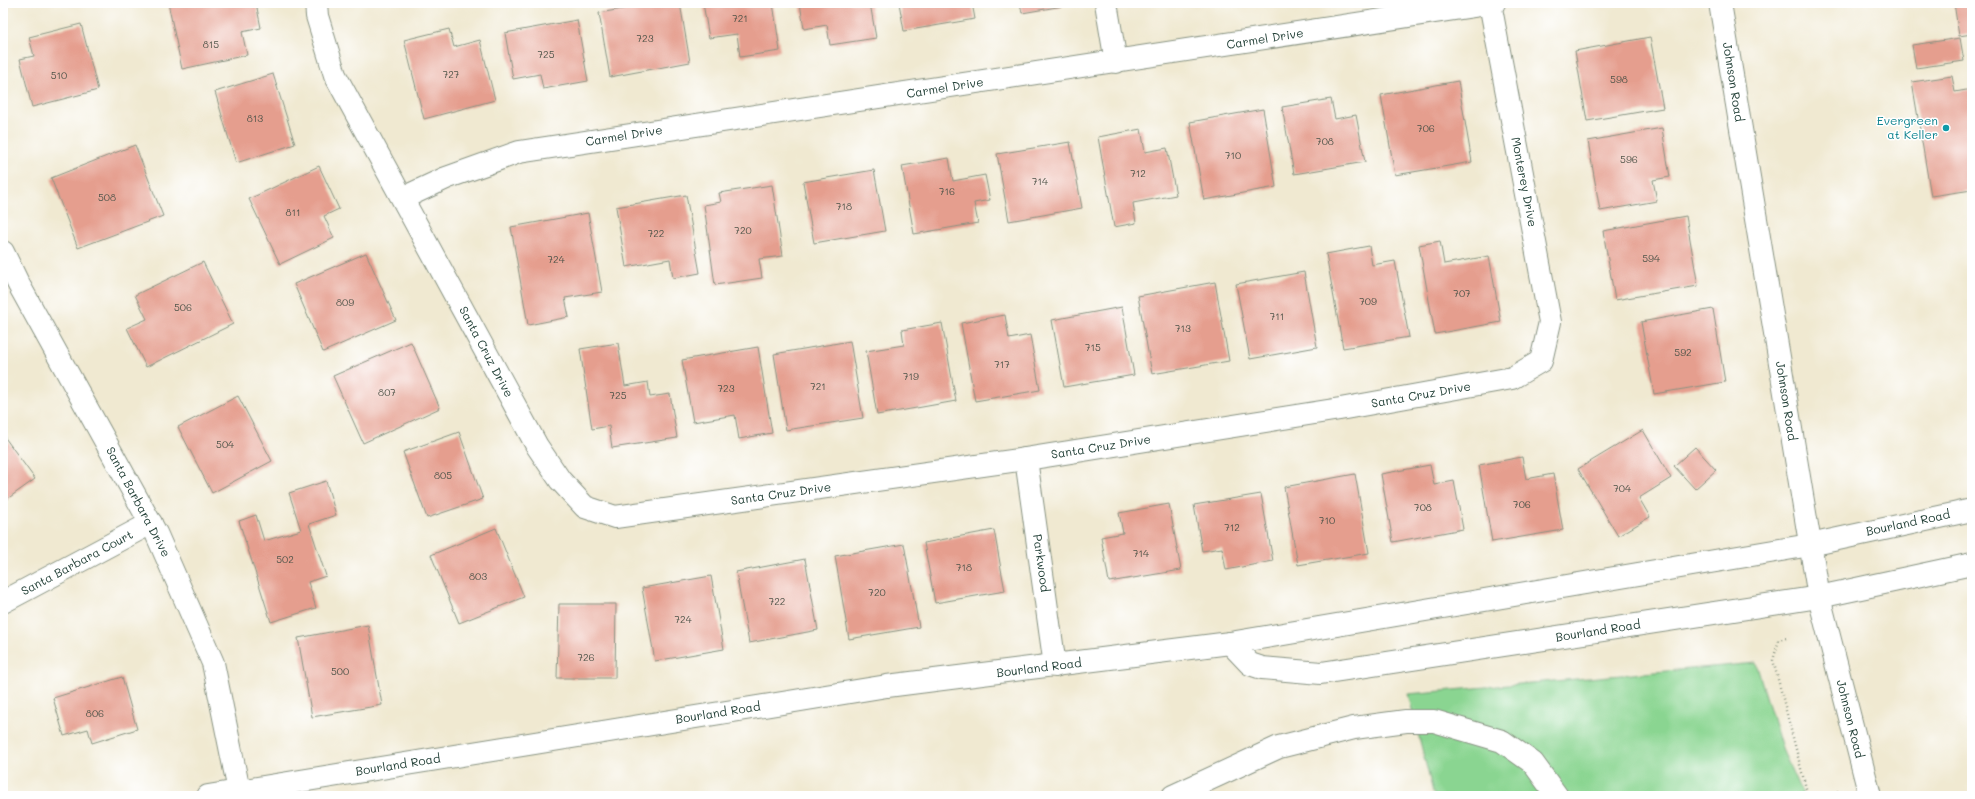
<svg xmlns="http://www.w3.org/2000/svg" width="1975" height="799" viewBox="0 0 1975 799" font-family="Mali,sans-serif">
<rect width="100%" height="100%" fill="#fff"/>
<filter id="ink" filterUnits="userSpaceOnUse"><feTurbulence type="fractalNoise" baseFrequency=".025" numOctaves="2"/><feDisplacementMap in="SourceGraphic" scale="8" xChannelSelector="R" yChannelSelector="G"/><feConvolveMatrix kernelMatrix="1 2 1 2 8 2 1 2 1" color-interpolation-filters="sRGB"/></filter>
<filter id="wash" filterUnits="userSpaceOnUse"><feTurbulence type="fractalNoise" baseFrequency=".012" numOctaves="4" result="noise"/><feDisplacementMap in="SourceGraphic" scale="16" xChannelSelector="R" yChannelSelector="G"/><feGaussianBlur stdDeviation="0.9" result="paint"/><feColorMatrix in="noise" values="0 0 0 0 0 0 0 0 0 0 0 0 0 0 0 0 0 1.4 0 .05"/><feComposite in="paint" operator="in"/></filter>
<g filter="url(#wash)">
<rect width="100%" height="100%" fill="#f0e9d1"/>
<path fill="#8ad591" stroke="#548962" d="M1756,663L1782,749L1803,796H1434L1408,694Z"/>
<g id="blocks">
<g fill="#e59e8e">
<path d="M168,3H256L261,28L242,32L247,55L182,69Z"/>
<path d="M657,3H680L690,62L610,77L599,13Z"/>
<path d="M703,3H773L780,51L740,57L737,34L709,38Z"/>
<path d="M800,3H870L876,38L830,45L827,25L804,29Z"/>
<path d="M899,3H972L975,19L904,31Z"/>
<path d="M1020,3H1062L1063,6L1022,13Z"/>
<path d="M1954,3H1972V34L1959,36Z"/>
<path d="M577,20L588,81L543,89L540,74L513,79L505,33Z"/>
<path d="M81,24L98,90L32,107L20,59L34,56L29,37Z"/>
<path d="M449,29L454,47L480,40L495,100L424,119L404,40Z"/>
<path d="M1650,37L1663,108L1587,121L1575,51Z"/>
<path d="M1960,38L1964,61L1916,68L1912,45Z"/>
<path d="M273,74L295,144L236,163L215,92Z"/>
<path d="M1952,76L1955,92L1972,89V165H1968L1972,190L1931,196L1912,82Z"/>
<path d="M1458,81L1472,162L1395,175L1381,95Z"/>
<path d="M1331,99L1335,119L1356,115L1365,162L1294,174L1282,107Z"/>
<path d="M1263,109L1276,187L1204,200L1190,122Z"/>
<path d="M1662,128L1670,177L1653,180L1657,201L1600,211L1588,141Z"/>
<path d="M1141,129L1145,152L1167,148L1176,195L1133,203L1136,223L1114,227L1098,137Z"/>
<path d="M1070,142L1082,208L1009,221L997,154Z"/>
<path d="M135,145L163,216L78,248L51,178Z"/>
<path d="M949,158L953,181L985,175L990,200L974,203L978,223L914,234L902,166Z"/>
<path d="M319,166L339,209L324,216L334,238L280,264L249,199Z"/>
<path d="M874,170L885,231L814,243L803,182Z"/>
<path d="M772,185L783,256L759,259L762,278L715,285L704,205L721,202L719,193Z"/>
<path d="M686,195L700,273L673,278L670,259L626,267L616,207Z"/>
<path d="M588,213L602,292L565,298L569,317L528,325L511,227Z"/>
<path d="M1686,216L1698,286L1615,300L1603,231Z"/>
<path d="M1440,241L1444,264L1489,256L1501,322L1435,334L1419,245Z"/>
<path d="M1369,246L1372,265L1395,261L1409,337L1343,348L1326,254Z"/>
<path d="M366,253L396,320L323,352L294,284Z"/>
<path d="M203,262L233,324L146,367L127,328L147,319L135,295Z"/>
<path d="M1304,272L1317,347L1250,359L1236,284Z"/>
<path d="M1215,282L1229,361L1152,374L1138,296Z"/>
<path d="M1122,307L1134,375L1064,387L1052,320Z"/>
<path d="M1713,309L1725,382L1654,394L1641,322Z"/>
<path d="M1005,315L1009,339L1030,335L1040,390L975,401L961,323Z"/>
<path d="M942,323L956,401L877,415L866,351L904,345L902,330Z"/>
<path d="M850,341L863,418L786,430L774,354Z"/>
<path d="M411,342L440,408L363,443L333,376Z"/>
<path d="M618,343L625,386L648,382L650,397L670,394L677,438L612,448L609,426L592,429L580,349Z"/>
<path d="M758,347L772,433L739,439L735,415L693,422L682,360Z"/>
<path d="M238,396L272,461L212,493L178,427Z"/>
<path d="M1643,430L1671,478L1639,498L1650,517L1618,536L1578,469Z"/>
<path d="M459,432L483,499L427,518L403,452Z"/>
<path d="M3,435L35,479L3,502Z"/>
<path d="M1695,447L1716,470L1695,489L1674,466Z"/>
<path d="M1522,457L1526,479L1553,474L1563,530L1492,542L1479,465Z"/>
<path d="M1430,465L1434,485L1454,481L1463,529L1393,542L1381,474Z"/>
<path d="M1355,474L1369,553L1298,565L1284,487Z"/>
<path d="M326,481L336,515L309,524L326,576L308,582L316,608L271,622L239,521L256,515L264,541L301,530L289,493Z"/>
<path d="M1261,494L1273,561L1226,570L1222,548L1202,551L1194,505Z"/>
<path d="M1169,504L1181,570L1109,582L1101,537L1123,533L1119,513Z"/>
<path d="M496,528L524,597L459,623L431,555Z"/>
<path d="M994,530L1005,591L935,603L924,543Z"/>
<path d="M904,544L919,627L849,639L835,556Z"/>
<path d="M805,559L818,630L749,643L736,572Z"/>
<path d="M711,576L724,649L655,661L642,588Z"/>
<path d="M559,604H616L615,678H557Z"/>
<path d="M368,625L382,705L312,717L298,638Z"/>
<path d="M122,677L137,729L92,743L88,729L64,736L53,698Z"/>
</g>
</g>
</g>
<g filter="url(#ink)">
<use href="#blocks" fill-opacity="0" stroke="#889382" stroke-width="1"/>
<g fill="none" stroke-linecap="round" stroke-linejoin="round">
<g stroke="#889382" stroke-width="24">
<g id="minor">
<path d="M316,3L317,16L335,75L537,446L560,480L585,507L615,517L1026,459L1340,409L1512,378L1541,361L1550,322L1490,3"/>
<path d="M1106,3L1116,62"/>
<path d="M403,198L446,178L519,152L1494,3"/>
<path d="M3,252L19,285L156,533L213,663L240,796"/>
<path d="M1026,459L1055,666"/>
<path d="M3,602L151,523"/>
<path d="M1173,796L1279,747L1354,728L1406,721H1434L1502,741L1533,763L1557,796"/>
</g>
</g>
<g stroke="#889382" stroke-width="24">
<g id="secondary">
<path d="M1720,3L1819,597L1870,796"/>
<path d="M1230,643L1250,664L1262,668L1321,673L1819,597L1972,564"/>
<path d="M208,796L887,686L1230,643L1810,545L1972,510"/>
</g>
</g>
<g stroke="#889382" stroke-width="2.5" stroke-dasharray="1 3" stroke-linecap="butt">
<path d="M1786,638L1779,640L1773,660L1807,792L1811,796"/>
<path d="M1826,796L1841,791"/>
</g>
<use href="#minor" stroke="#fff" stroke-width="22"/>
<use href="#secondary" stroke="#fff" stroke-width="22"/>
</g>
</g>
<circle fill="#0f9aa8" stroke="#fff" stroke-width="1.5" cx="1946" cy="128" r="4"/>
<g text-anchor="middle" stroke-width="3" stroke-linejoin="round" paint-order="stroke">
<g font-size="10" fill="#50554a">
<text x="740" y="22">721</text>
<text x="645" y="42">723</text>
<text x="211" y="48">815</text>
<text x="546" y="58">725</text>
<text x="451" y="78">727</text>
<text x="59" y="79">510</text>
<text x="1619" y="83">598</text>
<text x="255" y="122">813</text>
<text x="1426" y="132">706</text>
<text x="1325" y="145">708</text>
<text x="1233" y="159">710</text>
<text x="1629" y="163">596</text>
<text x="1138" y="177">712</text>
<text x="1040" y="185">714</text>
<text x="947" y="195">716</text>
<text x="107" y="201">508</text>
<text x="844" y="210">718</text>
<text x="293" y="216">811</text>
<text x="743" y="234">720</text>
<text x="656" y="237">722</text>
<text x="1651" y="262">594</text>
<text x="556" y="263">724</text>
<text x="1462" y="297">707</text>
<text x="1368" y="305">709</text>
<text x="345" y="306">809</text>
<text x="183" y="311">506</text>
<text x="1277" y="320">711</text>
<text x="1183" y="332">713</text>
<text x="1093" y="351">715</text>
<text x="1683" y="356">592</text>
<text x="1002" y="368">717</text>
<text x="911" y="380">719</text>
<text x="818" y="390">721</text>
<text x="726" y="392">723</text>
<text x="387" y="396">807</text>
<text x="618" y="399">725</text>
<text x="225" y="448">504</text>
<text x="443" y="479">805</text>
<text x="1622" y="492">704</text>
<text x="1522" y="508">706</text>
<text x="1423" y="511">708</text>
<text x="1327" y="524">710</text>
<text x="1232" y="531">712</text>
<text x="1141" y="557">714</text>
<text x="285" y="563">502</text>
<text x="964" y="571">718</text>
<text x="478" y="580">803</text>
<text x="877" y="596">720</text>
<text x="777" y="605">722</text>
<text x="683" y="623">724</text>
<text x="586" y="661">726</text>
<text x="340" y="675">500</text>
<text x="95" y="717">806</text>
</g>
<g font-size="12" fill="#1f3d34" stroke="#fff">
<text transform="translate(1265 39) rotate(-9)" y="4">Carmel Drive</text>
<text transform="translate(1733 82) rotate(81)" y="4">Johnson Road</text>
<text transform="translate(945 88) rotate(-9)" y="4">Carmel Drive</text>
<text transform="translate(624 136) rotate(-9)" y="4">Carmel Drive</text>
<text transform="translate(1524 182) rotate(79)" y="4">Monterey Drive</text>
<text transform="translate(486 352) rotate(62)" y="4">Santa Cruz Drive</text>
<text transform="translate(1421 395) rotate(-10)" y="4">Santa Cruz Drive</text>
<text transform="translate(1786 401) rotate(81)" y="4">Johnson Road</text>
<text transform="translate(1101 447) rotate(-9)" y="4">Santa Cruz Drive</text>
<text transform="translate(781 494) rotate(-8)" y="4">Santa Cruz Drive</text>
<text transform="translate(138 502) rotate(62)" y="4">Santa Barbara Drive</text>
<text transform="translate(1908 523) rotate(-12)" y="4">Bourland Road</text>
<text transform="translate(77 563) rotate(-28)" y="4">Santa Barbara Court</text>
<text transform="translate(1041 563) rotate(82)" y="4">Parkwood</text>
<text transform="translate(1598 631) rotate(-9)" y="4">Bourland Road</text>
<text transform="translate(1039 668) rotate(-7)" y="4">Bourland Road</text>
<text transform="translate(718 713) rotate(-9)" y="4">Bourland Road</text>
<text transform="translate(1850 719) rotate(76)" y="4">Johnson Road</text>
<text transform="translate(398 765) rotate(-9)" y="4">Bourland Road</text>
</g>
<g font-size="12" fill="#0d838f" stroke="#fff" text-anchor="end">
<text x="1938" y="125">Evergreen<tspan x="1938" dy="14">at Keller</tspan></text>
</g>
</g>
<rect width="1975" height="799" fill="none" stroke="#fff" stroke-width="16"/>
</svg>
